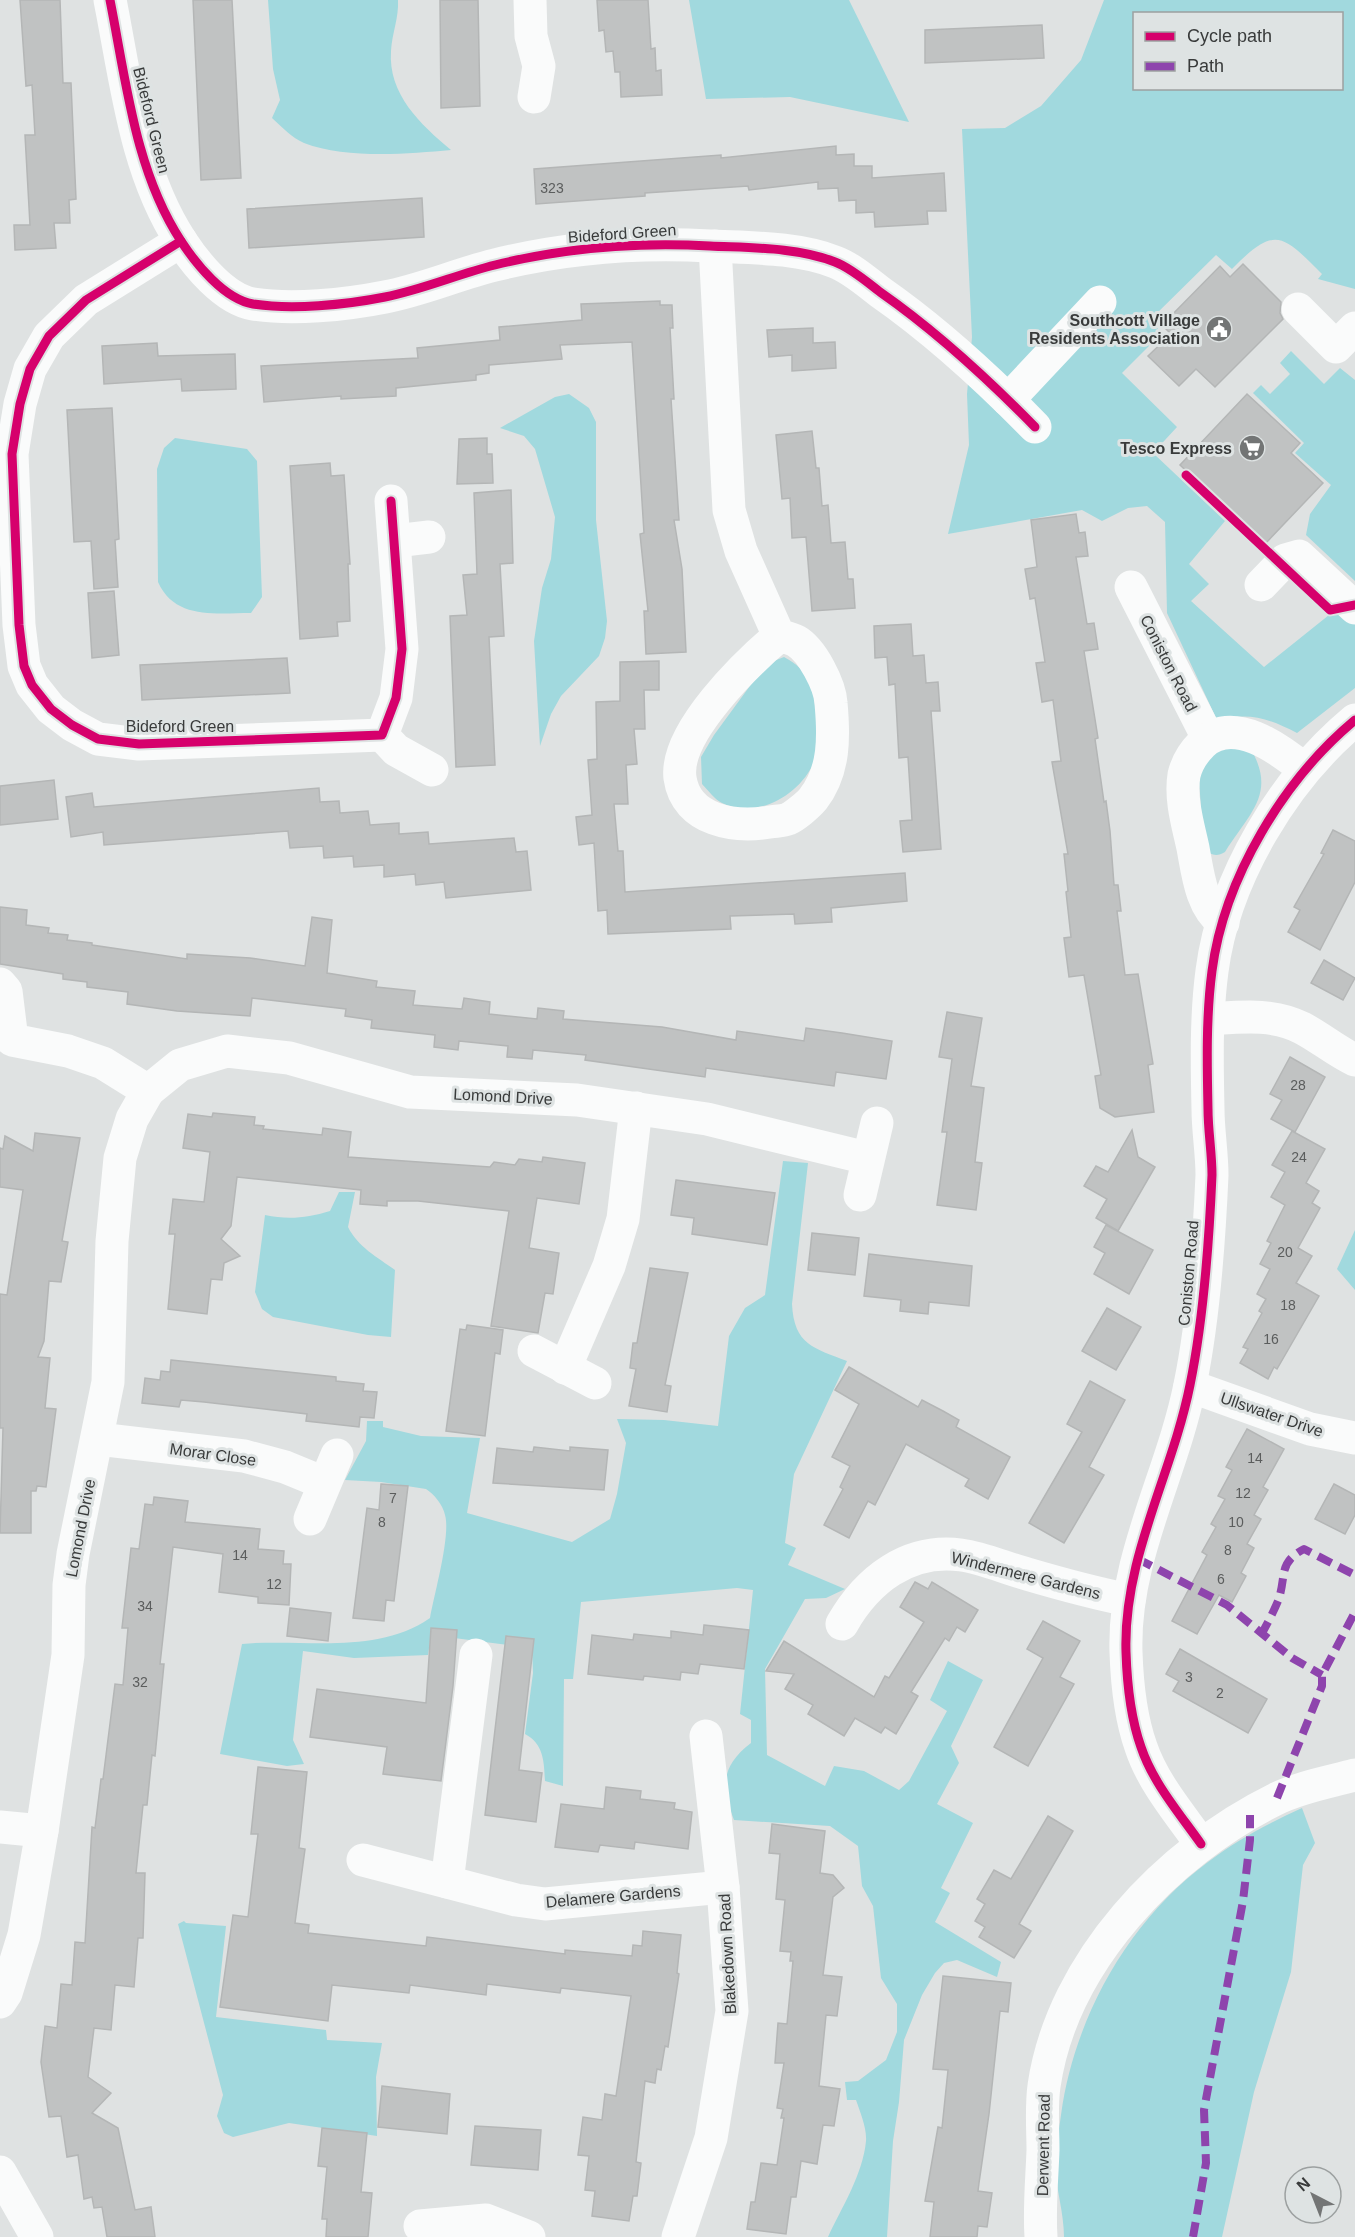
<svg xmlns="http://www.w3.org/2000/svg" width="1355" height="2237" viewBox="0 0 1355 2237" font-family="Arial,sans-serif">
<rect width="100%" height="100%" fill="#dfe2e2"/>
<g fill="#a1d9de" fill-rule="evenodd">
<path d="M268,0H398C399,18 392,33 391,51C388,94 420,124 451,150C407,154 346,159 304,143C292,138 282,127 272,118L280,100L273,69Z"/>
<path d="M689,0H849L909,122L790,97L706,99Z"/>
<path d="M1104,0H1355V289L1318,279L1322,274C1282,234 1275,225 1232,269L1216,255L1150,320L1162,333L1122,373L1177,427L1153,453L1225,521L1189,564L1209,584L1191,601L1264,667L1329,615L1341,610L1355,623V688L1297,733C1268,718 1249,712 1217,720L1167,613L1165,522L1147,506L1128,508L1102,521L1082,510L948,534L969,445L967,394L972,337L962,129L1005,128L1041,106L1081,60ZM1134,14H1342V88H1134Z"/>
<path d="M1291,351L1324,384L1340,368L1355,380V581L1306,535L1310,514L1331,485L1295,453L1304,443L1253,393L1261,385L1270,394L1290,374L1280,363Z"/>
<path d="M569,394L589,408L596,422V520L607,621L605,638L599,656L561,696L551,714L540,746L534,641L542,588L551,559L555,517L535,449L524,436L500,428L555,397Z"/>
<path d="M175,438L247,449L257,461L262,597L251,613C216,613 175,620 158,582L157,469L164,448Z"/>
<path d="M784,657C811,672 813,685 816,714C817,724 820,736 819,746C812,788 762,822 722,803C714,799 708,790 702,784L701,757L714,735L766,664Z"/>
<path d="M1213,746H1249C1278,793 1250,812 1225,852C1217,857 1211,855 1204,850L1198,766Z"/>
<path d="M783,1161L808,1163L792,1304C794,1345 814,1348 847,1361L794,1474L785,1543L796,1548L788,1565L845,1589L826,1598L805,1599L765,1669L767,1755L825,1786L834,1766L864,1771L899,1790L909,1781L947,1711L930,1700L948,1661L983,1680L951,1746L959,1763L937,1804L973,1823L941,1888L950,1893L935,1922L1001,1962L997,1977L957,1960L944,1963L935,1973L922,1995L904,2040L899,2102L893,2141L887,2237H828C842,2207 863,2174 866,2141C867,2128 860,2112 856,2100H847L845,2082L858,2081L886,2060L897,2032V2004L881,1978L873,1906L862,1886L858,1846L830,1826L734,1820C721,1786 721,1766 751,1743V1720L740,1714L753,1590L737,1588L581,1602L573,1679H564L563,1786L545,1781C544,1762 544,1744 525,1734L533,1673L532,1648L431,1635L428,1655L354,1658L303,1651L293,1740L304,1764L287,1766L220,1754L242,1644C304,1638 375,1656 430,1618C434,1595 451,1535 445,1515C443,1505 434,1494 426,1489L381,1482L345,1480L366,1441L367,1421H383V1427L421,1436L480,1438L467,1513L572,1542L610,1519L617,1494L626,1443L617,1419L664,1420L718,1426L729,1336L745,1308L765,1295Z"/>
<path d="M339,1192H355L348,1227C358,1247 377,1257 395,1270L391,1337L368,1335L273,1317L262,1309L255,1292L265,1215C288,1220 307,1218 330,1211Z"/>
<path d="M1355,1230V1290L1337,1269Z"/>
<path d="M1302,1808L1315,1843L1303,1865L1291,1972L1254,2092L1222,2237H1064C1064,2213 1056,2189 1055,2165C1055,2149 1059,2131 1061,2115C1074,2018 1128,1921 1208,1862C1237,1840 1269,1823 1302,1808Z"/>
<path d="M184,1921L186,1923L226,1926L216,2017L326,2030L327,2040L382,2043L376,2077L377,2136L289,2123L233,2137L224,2133L217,2116L223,2095L178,1924Z"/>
</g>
<g fill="#c0c2c2" stroke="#b4b6b6" stroke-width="1.5">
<path d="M20,0H60L63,83H71L76,199L69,200L70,223H54L56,248L15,250L14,225H30L25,135H35L32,85L26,86Z"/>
<path d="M193,0H232L241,178L201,180Z"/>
<path d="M440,0H478L480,106L441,108Z"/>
<path d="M597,0H648L651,49L655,48L656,71L661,70L662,95L621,97L620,72H615L613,51L606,52L604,30L599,31Z"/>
<path d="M1042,25L1044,58L925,63V30Z"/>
<path d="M836,146V155L854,154V166H872V178L944,173L946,211H927L928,224L875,227L874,212L856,213V200L839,201L838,188L818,189V182L749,190L748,186L645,193V196L536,204L534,169L721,155V158Z"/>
<path d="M422,198L424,237L249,248L247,209Z"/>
<path d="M1243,264L1281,302L1280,313L1283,319L1215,387L1196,369L1179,386L1148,356L1171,334L1162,325L1220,266L1230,277Z"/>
<path d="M660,301V305H672L673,328H670L674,399H671L679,520H674L682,569L686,652L646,654L644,611H648L640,534L644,533L632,342L560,345L562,359L489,365V373L476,375V380L396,388V396L341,399V396L264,402L261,366L418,358L417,348L500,340L499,327L582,320L581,304Z"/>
<path d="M813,328V343L835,342L836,368L792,371V355L769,357L767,330Z"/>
<path d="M157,343L158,356L235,354L236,389L182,391L181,379L104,384L102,346Z"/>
<path d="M1247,394L1300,443L1291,453L1323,483L1264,545L1180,465Z"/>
<path d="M112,408L119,539L115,540L118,587L94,589L91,541L74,542L67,410Z"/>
<path d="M812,431L816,468H819L822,506L828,505L831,543L845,542L848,579H853L855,608L812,611L806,537L792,538L790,498L782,499L776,435Z"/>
<path d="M487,438V454H492L493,483L457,484L459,439Z"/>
<path d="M330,463L331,476L344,475L350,564H348L350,621L337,622L338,636L300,639L290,466Z"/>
<path d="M511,490L513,563L500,564L504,636L489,637L495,765L456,767L450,616L467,615L463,575L477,574L474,493Z"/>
<path d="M1076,514L1079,533L1085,532L1088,556L1076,557L1087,624L1094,623L1098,649L1084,651L1098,738L1095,739L1104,802L1106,801L1110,831L1114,885H1118L1121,911H1117L1125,975L1138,974L1153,1064L1148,1065L1154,1112L1115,1117L1100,1108L1095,1076L1101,1075L1084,975L1069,977L1064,938L1071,937L1066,892L1068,891L1064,854H1068L1052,762L1061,761L1053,700L1042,702L1036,663L1045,662L1035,598L1030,599L1025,569L1037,567L1031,520Z"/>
<path d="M114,591L119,655L92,658L88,593Z"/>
<path d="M911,624L913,656L924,655L926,683L938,682L940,711H931L941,849L903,852L900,821L912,820L908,757L899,758L895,684L889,685L887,657L875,658L874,626Z"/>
<path d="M287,658L290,693L142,700L140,665Z"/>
<path d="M659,661V690H644L645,729H634L637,764L626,765L628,804H614L618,851H623L625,892L905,873L907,901L831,908L832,922L795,924L794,914L730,916L731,929L608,934L607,910L598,911L594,843L579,845L576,817L592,815L588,760L597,759L596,702L620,701V662Z"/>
<path d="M54,780L58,819L0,825V786Z"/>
<path d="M319,788L320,802L339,801L340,813L368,811L370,825L399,823V834L428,832L429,844L514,838L516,852L527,851L531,890L446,898L444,882L416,885L415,874L384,877V865L354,867L353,856L324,858L323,846L290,848L288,831L104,845L103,832L71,837L66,797L92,793L94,807Z"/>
<path d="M1333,830L1355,841V882L1320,950L1288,932L1300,910L1294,907L1324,854L1321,853Z"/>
<path d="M0,907L27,910L26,925L49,928L48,933L68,935L67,940L92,943V945L187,959V954L250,958L305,966L312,917L332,920L327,973L377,981L376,987L415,991L413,1005L462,1009L464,998L490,1002L489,1014L537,1019L538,1008L564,1011L563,1019L662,1027L736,1040L737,1031L804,1041L806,1028L842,1033L892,1041L886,1079L836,1072L834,1086L706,1068L705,1077L585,1060L586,1055L533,1050L532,1059L507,1057L508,1046L459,1041L458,1050L434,1047L435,1035L371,1028L372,1020L345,1016L346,1009L252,998L250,1016L177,1011L127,1004L128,992L87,987V982L63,979V974L0,964Z"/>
<path d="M1324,960L1355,978L1343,1000L1311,983Z"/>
<path d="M947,1012L982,1018L971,1086L984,1088L975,1162L982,1163L976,1210L937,1205L947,1132H942L952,1059L939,1057Z"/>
<path d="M1290,1057L1325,1077L1295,1132L1271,1119L1282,1100L1270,1094Z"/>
<path d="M213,1113L255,1117L254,1125L264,1126L263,1129L322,1135L323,1128L351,1132L348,1157L490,1167L494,1162L515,1165L519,1159L542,1162L543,1157L585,1163L579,1204L537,1198L529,1248L559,1253L553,1294L545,1293L538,1333L491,1326L509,1211L418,1201H387V1206L360,1204L361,1190L237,1177L231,1226L221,1239L240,1256L224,1263L222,1280L211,1279L207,1314L168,1309L175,1234H169L173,1199L204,1202L210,1152L183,1148L188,1114L212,1117Z"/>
<path d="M1132,1130L1138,1157L1155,1167L1118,1231L1096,1218L1107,1199L1084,1186L1096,1166L1108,1172Z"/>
<path d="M1292,1131L1325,1149L1306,1183L1319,1191L1312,1203L1320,1208L1298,1248L1312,1256L1296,1283L1319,1296L1277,1369L1274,1367L1268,1379L1240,1363L1248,1349L1243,1347L1262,1313L1259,1311L1266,1299L1257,1294L1270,1269L1260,1264L1271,1243L1267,1241L1285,1205L1271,1197L1285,1172L1272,1165Z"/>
<path d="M35,1133L80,1138L62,1241L68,1242L61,1282L49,1281L44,1341L38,1357L50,1358L45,1408L56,1409L46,1487L37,1486L36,1491H31V1533H0L3,1428H0V1294L7,1295L23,1190L0,1187V1148L3,1149L5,1136L33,1151Z"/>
<path d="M676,1180L775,1193L767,1245L692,1234L694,1218L671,1215Z"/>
<path d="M1106,1225L1153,1250L1129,1294L1094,1274L1105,1253L1094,1247Z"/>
<path d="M812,1233L859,1238L855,1275L808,1270Z"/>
<path d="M869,1254L972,1266L969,1306L929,1302L928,1314L900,1311L901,1300L864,1296Z"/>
<path d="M650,1268L688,1273L665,1385L671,1386L667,1412L629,1406L636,1369L630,1368L633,1343H637Z"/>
<path d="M1107,1308L1141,1327L1116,1370L1082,1351Z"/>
<path d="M467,1325L503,1330L500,1354L495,1353L485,1436L446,1431L460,1329L466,1330Z"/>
<path d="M171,1360L336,1377V1381L364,1384L363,1391L377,1392L374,1418L360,1417L359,1427L306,1421L307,1414L204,1402L181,1400L179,1407L142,1403L145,1378L160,1380L161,1371L170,1372Z"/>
<path d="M849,1367L918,1407L922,1400L943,1411L959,1420L956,1427L1010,1457L988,1499L965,1486L969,1479L906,1444L875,1505L868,1501L849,1538L824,1525L843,1489L840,1487L850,1466L832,1457L859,1404L835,1390Z"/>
<path d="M1090,1381L1125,1400L1089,1467L1104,1475L1064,1543L1029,1523L1082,1432L1067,1424Z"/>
<path d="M1247,1429L1284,1449L1263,1487L1268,1490L1254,1515L1261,1519L1247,1544L1254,1548L1241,1573L1246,1576L1232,1602L1219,1595L1197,1634L1172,1621L1207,1555L1202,1552L1216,1527L1211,1524L1225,1499L1218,1496L1232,1470L1226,1467Z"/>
<path d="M534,1447L570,1451V1447L608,1450L604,1490L493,1483L497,1448L533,1452Z"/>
<path d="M381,1484L408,1486L394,1601L386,1600L384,1621L353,1618L367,1508L379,1510Z"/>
<path d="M1334,1484L1355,1495V1515L1345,1534L1315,1519Z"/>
<path d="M154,1497L188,1501L185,1522L260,1529L258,1549L284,1551L283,1564H291L289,1605L258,1603V1597L219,1592L223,1554L173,1547L160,1664H164L155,1756L152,1755L147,1805H143L136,1873H145L143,1938H138L134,1987L115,1985L111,2030L94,2028L88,2077L111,2093L92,2113L118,2128L135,2210L151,2207L155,2237H107L102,2207L94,2208L92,2197L84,2199L78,2155L67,2157L61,2116L49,2117L41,2062L45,2026L57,2028L61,1984L72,1985L75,1942L85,1943L92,1827L95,1828L101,1779H103L115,1684L123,1685L128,1628H122L131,1548L139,1549L145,1504L153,1505Z"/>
<path d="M915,1582L928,1589L932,1582L978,1610L965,1632L957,1627L949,1641L945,1638L911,1692L918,1696L896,1734L885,1727L881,1733L855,1718L844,1736L808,1714L813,1705L785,1689L794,1674L766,1671L784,1641L874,1697L885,1676L889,1678L924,1622L900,1607Z"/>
<path d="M290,1608L331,1613L328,1641L287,1636Z"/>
<path d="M1043,1621L1080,1641L1060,1677L1074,1684L1028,1766L994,1747L1043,1658L1027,1649Z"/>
<path d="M704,1625L749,1630L744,1669L700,1664L698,1674L681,1672L680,1680L644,1676L643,1680L588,1674L592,1635L633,1640L634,1634L671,1638V1631L703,1635Z"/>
<path d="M431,1628L457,1630L453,1686L441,1781L383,1774L387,1747L310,1737L317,1689L426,1703Z"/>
<path d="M506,1636L534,1639L519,1770L542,1773L536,1822L485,1815Z"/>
<path d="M1180,1649L1267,1699L1248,1733L1173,1691L1179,1681L1166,1674Z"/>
<path d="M258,1767L307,1772L299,1848L305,1849L295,1923L309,1925L308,1933L426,1946L427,1937L565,1954V1950L632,1956L633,1945L642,1946L643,1931L681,1935L677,1973L679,1974L668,2047L665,2046L661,2070L657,2069L655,2083L645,2081L636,2162L641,2163L637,2196H633L629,2221L592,2216L595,2191L585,2190L589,2156L578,2155L583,2117L602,2120L605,2094L616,2096L631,1996L561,1988L560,1993L487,1984L486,1995L410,1985L409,1993L332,1985L328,2021L220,2007L233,1915L248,1917L258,1834H251Z"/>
<path d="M606,1787L641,1791L640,1799L675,1803L674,1809L692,1812L688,1849L635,1842L634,1849L600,1845L598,1852L555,1847L561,1804L604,1809Z"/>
<path d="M1048,1816L1073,1831L1019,1924L1031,1931L1014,1958L979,1937L985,1927L975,1921L985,1904L977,1899L994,1870L1011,1879Z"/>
<path d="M772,1824L825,1831L820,1873L833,1875L844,1888L833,1897L823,1975L842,1977L837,2016L826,2015L819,2086L840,2089L834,2126L823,2125L817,2164L801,2161L796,2197H791L786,2234L747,2229L751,2202H755L761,2163L777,2165L784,2118H781L783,2109L777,2108L784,2063H775L778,2023L787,2024L793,1961H790L791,1952L780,1951L785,1900L776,1899L780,1854L769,1853Z"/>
<path d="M943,1976L1011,1983L1008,2012L1000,2011L989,2114L979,2183L978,2191L992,2193L987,2227L978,2226L977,2237H930L934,2202L925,2201L938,2127L942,2128L948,2070L933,2069Z"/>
<path d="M382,2086L450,2094L447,2134L378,2127Z"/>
<path d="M475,2126L541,2130L538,2170L471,2165Z"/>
<path d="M322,2128L367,2133L361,2192L372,2193L368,2237H326L327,2219H322L327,2167L318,2166Z"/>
</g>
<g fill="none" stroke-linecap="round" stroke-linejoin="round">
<g stroke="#fafbfb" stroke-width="33">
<path d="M110,0C126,80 135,171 181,241C196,264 224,299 253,304C292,310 345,305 385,297C422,290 458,274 495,265C564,248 638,242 710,246C750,248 797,247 835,262C851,268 867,282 880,292C936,331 987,378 1035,427"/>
<path d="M530,0L531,36L539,66L534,97"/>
<path d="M181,241L86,300L49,336L30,369L20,404L12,454L19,625L24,666L32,685L51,709L72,725L98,739L139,744L382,735L396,698L402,649L391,501"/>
<path d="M715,246L729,510L741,551L779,636C784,637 791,638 796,641C812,650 830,685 831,703C834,736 835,771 813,799C808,805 795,816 788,819C783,821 776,821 770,822C735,828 686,821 680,778C674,733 747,663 779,636"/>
<path d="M1298,309L1336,347L1355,328"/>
<path d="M1008,400L1100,302"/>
<path d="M395,541L429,537"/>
<path d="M1261,585L1285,560L1299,556L1355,608"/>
<path d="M1131,587L1208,738"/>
<path d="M382,735L396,750L432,770"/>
<path d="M1223,923C1201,906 1198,875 1193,848C1188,825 1180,799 1184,775C1187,762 1193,753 1202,744C1233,714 1279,749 1304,769"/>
<path d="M0,984L6,991L12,1040L68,1051L103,1063L148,1091L132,1119L120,1158L112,1241L108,1382L73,1554L69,1585L68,1655L42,1831L24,1935L6,1993L0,2002"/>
<path d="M1209,1019C1241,1017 1273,1013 1302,1028C1321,1038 1336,1051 1355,1060"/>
<path d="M148,1091L180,1065L227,1051L289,1058L410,1092L577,1100L707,1119L867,1158"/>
<path d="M860,1195L877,1123"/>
<path d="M534,1351L595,1383"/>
<path d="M565,1368L609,1266L623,1219L636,1108"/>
<path d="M1190,1386L1310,1429L1355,1438"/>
<path d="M98,1439L244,1456L285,1467L324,1483"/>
<path d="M310,1519L337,1455"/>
<path d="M842,1624C867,1580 908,1548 961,1555C983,1558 1005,1568 1027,1574C1061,1584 1094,1593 1129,1600"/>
<path d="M0,1827L42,1831"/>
<path d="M1201,1844C1180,1814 1153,1783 1141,1747C1131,1719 1127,1683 1126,1652C1123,1558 1172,1475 1190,1385C1204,1317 1209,1244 1212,1175C1212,1153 1208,1131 1208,1109C1207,1064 1206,1016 1212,971C1224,878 1284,779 1355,720"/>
<path d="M363,1860L516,1900L545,1904L723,1887"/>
<path d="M447,1882L476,1655"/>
<path d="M0,2172L37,2237"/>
<path d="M420,2226L486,2220L529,2237"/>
<path d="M678,2237L711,2138L732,2011L723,1887L706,1736"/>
<path d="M1041,2237C1039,2208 1042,2179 1043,2150C1043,2130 1041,2107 1044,2086C1062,1962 1168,1852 1276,1799C1300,1787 1329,1782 1355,1775"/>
</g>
<g stroke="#8e44ad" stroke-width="8" stroke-dasharray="15 8" stroke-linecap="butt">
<path d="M1138,1559L1227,1605L1292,1658L1322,1675"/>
<path d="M1261,1635C1267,1624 1273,1613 1278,1601C1287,1577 1277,1563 1304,1549L1355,1575"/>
<path d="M1277,1798L1322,1686V1675L1355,1612"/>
<path d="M1193,2237L1206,2163L1204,2110L1243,1901L1250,1840V1815"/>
</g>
<g stroke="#dee3e3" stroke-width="13">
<g id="cycleway">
<path d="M110,0C126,80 135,171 181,241C196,264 224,299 253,304C292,310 345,305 385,297C422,290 458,274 495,265C564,248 638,242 710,246C750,248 797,247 835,262C851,268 867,282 880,292C936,331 987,378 1035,427"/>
<path d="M181,241L86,300L49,336L30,369L20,404L12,454L19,625L24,666L32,685L51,709L72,725L98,739L139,744L382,735L396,698L402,649L391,501"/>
<path d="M1186,475L1330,610L1355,605"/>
<path d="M1201,1844C1180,1814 1153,1783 1141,1747C1131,1719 1127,1683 1126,1652C1123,1558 1172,1475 1190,1385C1204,1317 1209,1244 1212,1175C1212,1153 1208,1131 1208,1109C1207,1064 1206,1016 1212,971C1224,878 1284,779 1355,720"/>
</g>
</g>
<use href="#cycleway" stroke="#d6006c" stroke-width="9"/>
</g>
<defs>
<g id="civic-disc" transform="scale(1.35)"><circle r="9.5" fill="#737575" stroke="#dee3e3"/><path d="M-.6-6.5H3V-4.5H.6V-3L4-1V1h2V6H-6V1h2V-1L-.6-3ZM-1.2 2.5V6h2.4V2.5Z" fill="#fff"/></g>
<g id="supermarket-disc" transform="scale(1.35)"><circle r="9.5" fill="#737575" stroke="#dee3e3"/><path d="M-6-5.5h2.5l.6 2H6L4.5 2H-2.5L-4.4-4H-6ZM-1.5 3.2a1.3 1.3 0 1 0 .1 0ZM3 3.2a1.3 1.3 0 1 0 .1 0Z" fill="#fff"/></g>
</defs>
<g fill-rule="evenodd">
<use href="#civic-disc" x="1219" y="329"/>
<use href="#supermarket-disc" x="1252" y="448"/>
</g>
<g text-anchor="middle" stroke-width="6" stroke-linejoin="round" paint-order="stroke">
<g font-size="14" fill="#5b5d5d">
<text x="552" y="193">323</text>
<text x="1298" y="1090">28</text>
<text x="1299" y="1162">24</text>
<text x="1285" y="1257">20</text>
<text x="1288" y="1310">18</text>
<text x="1271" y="1344">16</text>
<text x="1255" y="1463">14</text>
<text x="1243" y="1498">12</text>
<text x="393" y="1503">7</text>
<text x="382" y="1527">8</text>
<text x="1236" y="1527">10</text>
<text x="1228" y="1555">8</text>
<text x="240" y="1560">14</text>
<text x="1221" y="1584">6</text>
<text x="274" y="1589">12</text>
<text x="145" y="1611">34</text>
<text x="1189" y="1682">3</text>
<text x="140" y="1687">32</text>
<text x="1220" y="1698">2</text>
</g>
<g font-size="16" fill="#393b3b" stroke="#dee3e3">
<text transform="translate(152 120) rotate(76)" y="6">Bideford Green</text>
<text transform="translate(622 233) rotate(-4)" y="6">Bideford Green</text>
<text transform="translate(1169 663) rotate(63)" y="6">Coniston Road</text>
<text x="180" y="732">Bideford Green</text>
<text transform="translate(503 1096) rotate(3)" y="6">Lomond Drive</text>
<text transform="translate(1188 1273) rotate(-85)" y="6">Coniston Road</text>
<text transform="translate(1272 1414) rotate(19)" y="6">Ullswater Drive</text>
<text transform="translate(213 1454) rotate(8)" y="6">Morar Close</text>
<text transform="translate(80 1528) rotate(-79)" y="6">Lomond Drive</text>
<text transform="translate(1026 1575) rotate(14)" y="6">Windermere Gardens</text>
<text transform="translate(613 1896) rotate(-5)" y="6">Delamere Gardens</text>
<text transform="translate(727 1954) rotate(-93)" y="6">Blakedown Road</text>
<text transform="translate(1043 2145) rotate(-89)" y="6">Derwent Road</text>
</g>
<g font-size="16" font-weight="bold" fill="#393b3b" stroke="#dee3e3" text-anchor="end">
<text x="1200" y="326">Southcott Village<tspan x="1200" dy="18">Residents Association</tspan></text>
<text x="1232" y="454">Tesco Express</text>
</g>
</g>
<rect x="1133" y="12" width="210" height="78" fill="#dee3e3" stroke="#9ca0a0" stroke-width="1.5"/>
<rect x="1145" y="32" width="30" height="9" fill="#d6006c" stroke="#9ca0a0" stroke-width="1.5"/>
<text x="1187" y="42" font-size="18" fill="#393b3b">Cycle path</text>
<rect x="1145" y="62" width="30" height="9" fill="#8e44ad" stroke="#9ca0a0" stroke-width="1.5"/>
<text x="1187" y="72" font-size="18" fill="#393b3b">Path</text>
<g transform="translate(1313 2195) rotate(318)"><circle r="28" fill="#dee3e3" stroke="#9ca0a0" stroke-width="1.5"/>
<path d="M0-4.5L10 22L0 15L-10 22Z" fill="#737575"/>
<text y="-9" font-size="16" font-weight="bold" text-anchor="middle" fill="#393b3b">N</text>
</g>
</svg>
